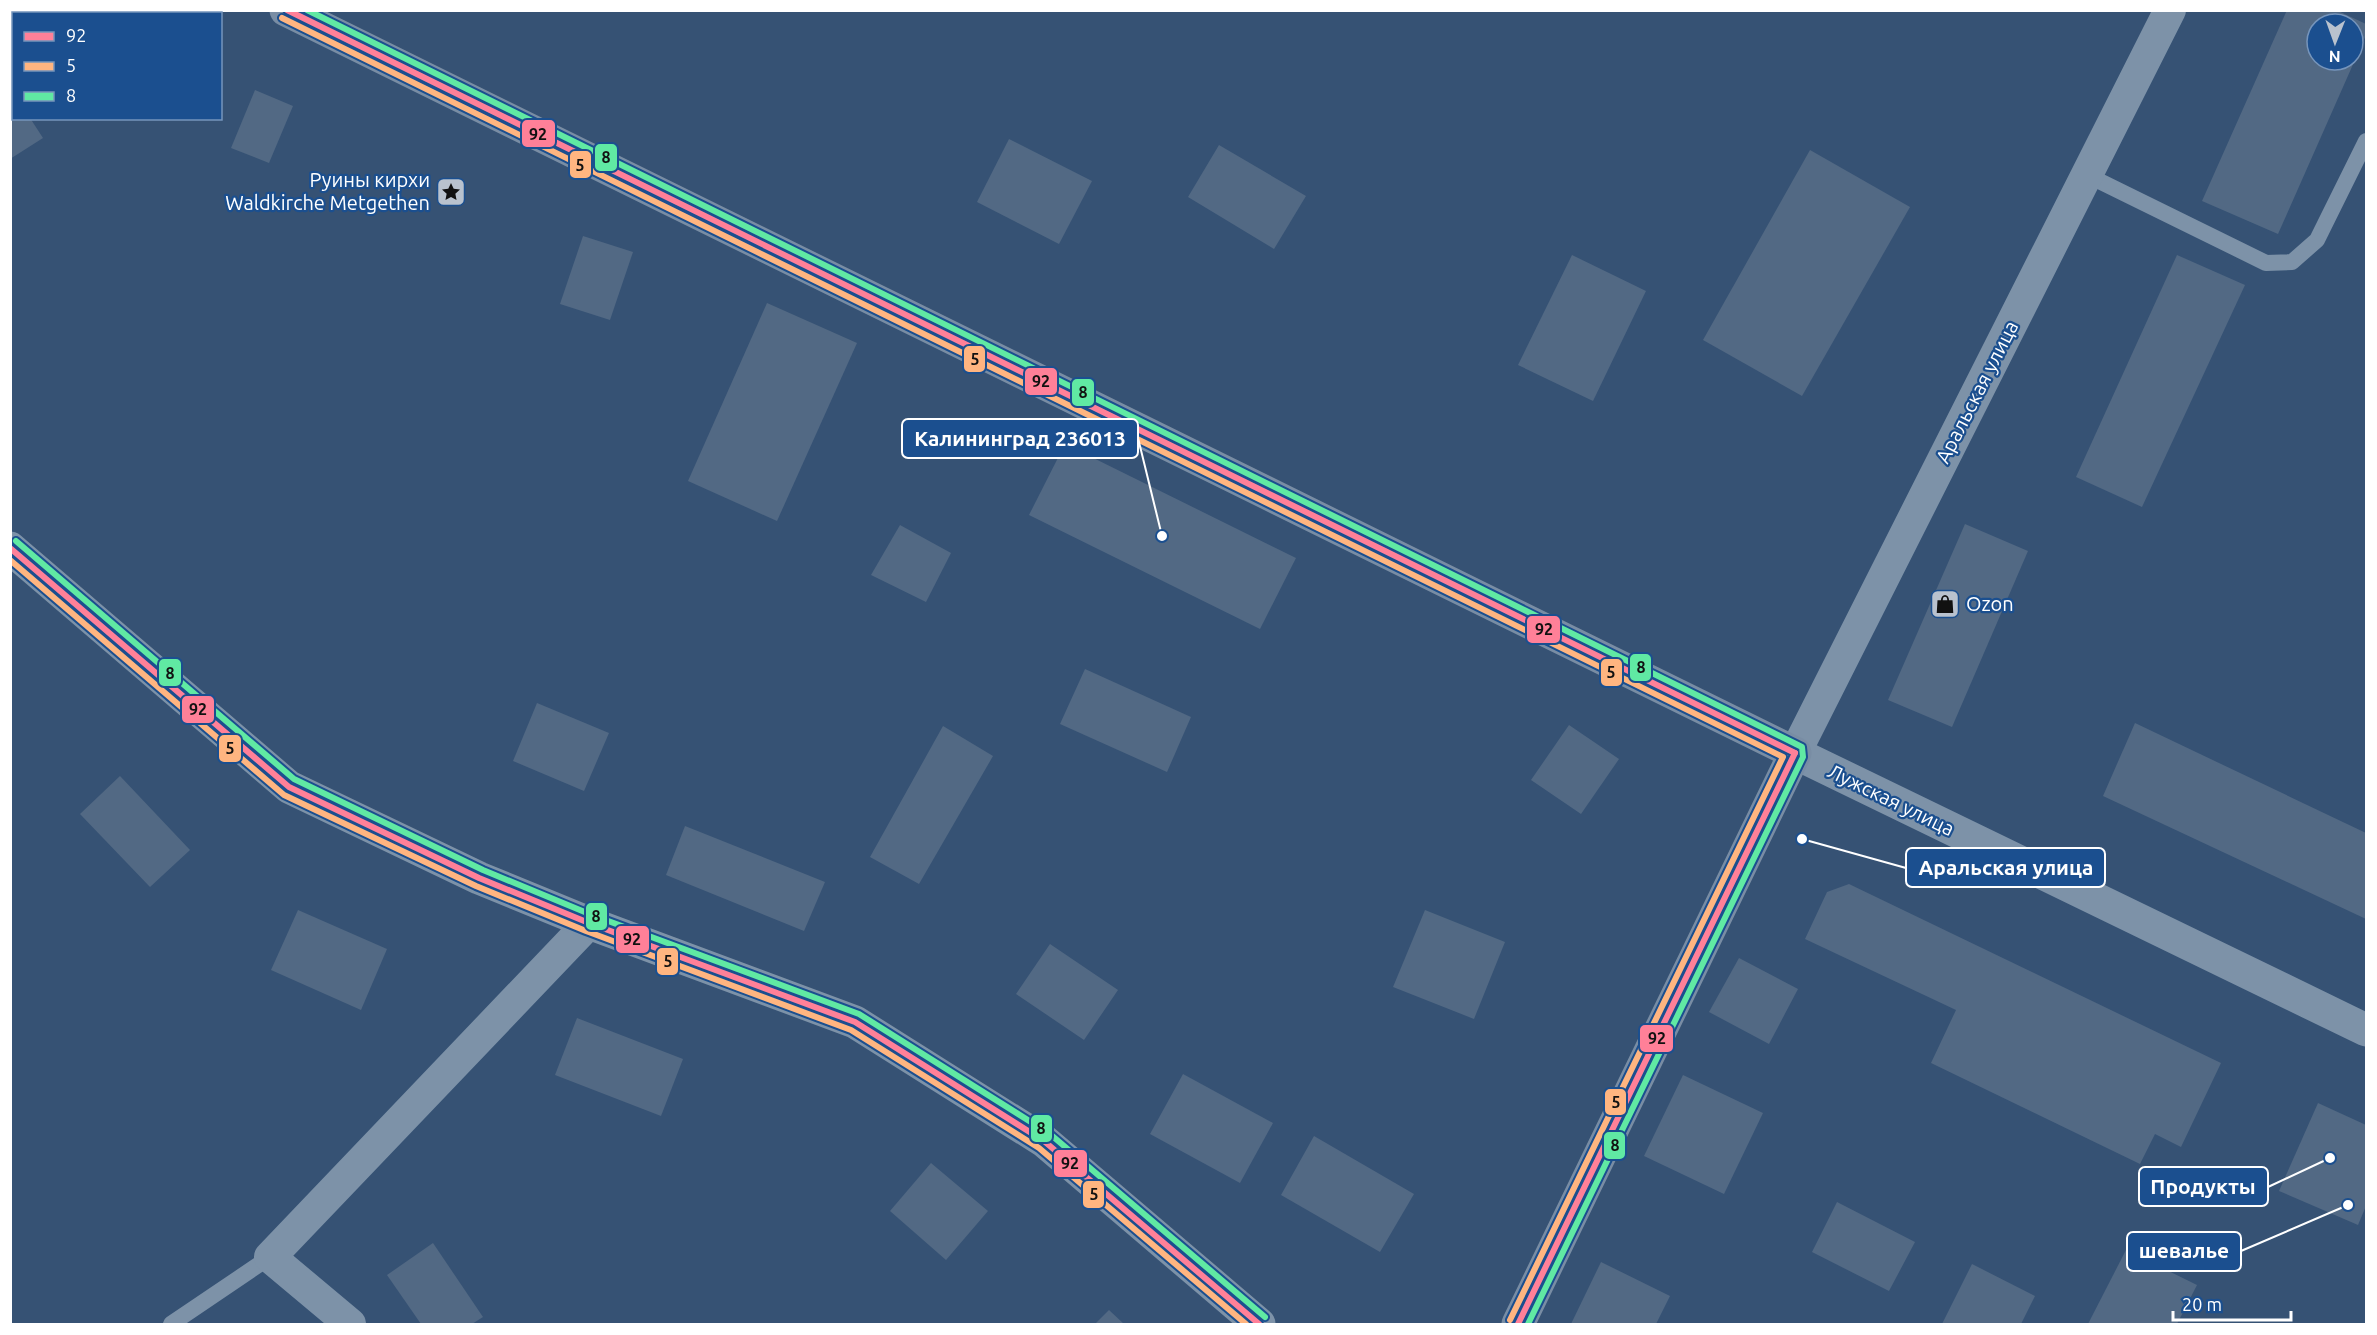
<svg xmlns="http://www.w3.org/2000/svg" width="2377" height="1335" viewBox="0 0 2377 1335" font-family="Ubuntu,sans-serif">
<rect width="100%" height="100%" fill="#365274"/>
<g fill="#526984" fill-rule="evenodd">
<path d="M2287,10H2336L2366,24V35L2278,234L2202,201ZM2317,24H2353V60H2317Z"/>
<path d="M10,90L14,94V118H30L43,138L10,159Z"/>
<path d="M255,90L293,106L269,163L231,148Z"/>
<path d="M1009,139L1092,181L1059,244L977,202Z"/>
<path d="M1219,145L1306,196L1274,249L1188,197Z"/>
<path d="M1810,150L1910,207L1802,396L1703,340Z"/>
<path d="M583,236L633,252L610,320L560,304Z"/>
<path d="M1572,255L1646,291L1593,401L1518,365Z"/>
<path d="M2177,255L2245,285L2142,507L2076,477Z"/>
<path d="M767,303L857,343L777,521L688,481Z"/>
<path d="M1065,444L1296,558L1260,629L1029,515Z"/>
<path d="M1965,524L2028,551L1952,727L1888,700Z"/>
<path d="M900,525L951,553L926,602L871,575Z"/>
<path d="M1085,669L1191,717L1167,772L1060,724Z"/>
<path d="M537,703L609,733L584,791L513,761Z"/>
<path d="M2135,723L2366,833V919L2103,796Z"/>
<path d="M1569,725L1619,759L1581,814L1531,780Z"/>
<path d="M943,726L993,756L919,884L870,857Z"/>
<path d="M120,776L190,850L150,887L80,814Z"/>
<path d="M685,826L825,882L804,931L666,875Z"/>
<path d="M1849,884L2221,1063L2181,1147L2155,1134L2140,1164L1931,1063L1956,1010L1805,939L1827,892Z"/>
<path d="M298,910L387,949L361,1010L271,970Z"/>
<path d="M1425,910L1505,942L1474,1019L1393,987Z"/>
<path d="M1050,944L1118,990L1084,1040L1016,994Z"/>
<path d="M1739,958L1798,989L1769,1044L1709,1012Z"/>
<path d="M577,1018L683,1059L661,1116L555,1075Z"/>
<path d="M1183,1074L1273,1123L1240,1183L1150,1134Z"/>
<path d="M1683,1075L1763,1113L1724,1194L1644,1156Z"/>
<path d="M2318,1103L2366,1125V1206L2358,1225L2279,1191Z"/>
<path d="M1314,1136L1414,1194L1380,1252L1281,1195Z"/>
<path d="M931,1163L988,1211L946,1260L890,1211Z"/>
<path d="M1837,1202L1915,1242L1889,1291L1812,1252Z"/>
<path d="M433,1243L483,1317L472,1324H421L387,1275Z"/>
<path d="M2126,1250L2197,1285L2177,1324H2088Z"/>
<path d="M1601,1262L1670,1296L1656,1324H1571Z"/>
<path d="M1972,1264L2035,1296L2021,1324H1942Z"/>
<path d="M1109,1310L1124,1324H1095Z"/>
</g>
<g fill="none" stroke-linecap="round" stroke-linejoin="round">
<g stroke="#7d92a8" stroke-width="16">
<path d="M2087,175L2266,263L2292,262L2317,240L2366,141"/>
<path d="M171,1324L270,1257"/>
</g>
<g stroke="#7d92a8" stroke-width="32">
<path d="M1795,753L2170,10"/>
<path d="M350,1324L270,1257L589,923"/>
</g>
<g stroke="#7d92a8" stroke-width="33">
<path d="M10,548L289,787L479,878L589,923L855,1022L1044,1141L1259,1324"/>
<path d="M1795,753L2366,1030"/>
</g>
<path stroke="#798da4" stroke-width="33" d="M286,10L1795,753L1518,1324"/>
<g stroke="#1b4f8f" stroke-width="10">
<g id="bus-1">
<path d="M287,10L1795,753"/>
<path d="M10,548L289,787L479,878L589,923L855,1022L1044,1141L1259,1324"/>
<path d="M1518,1324L1795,753"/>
</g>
</g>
<g stroke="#1b4f8f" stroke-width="10">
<g id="bus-2">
<path d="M282,18L1783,757L1510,1320"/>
<path d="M10,560L284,795L476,886L586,931L851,1030L1039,1148L1246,1324"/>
</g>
</g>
<g stroke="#1b4f8f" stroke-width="10">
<g id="bus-3">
<path d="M307,10L1802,747L1803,757L1528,1324"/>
<path d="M16,541L294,779L483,870L592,915L859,1014L1050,1134L1265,1317"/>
</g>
</g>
<use href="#bus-1" stroke="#ff8098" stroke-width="6"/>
<use href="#bus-2" stroke="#ffb580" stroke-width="6"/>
<use href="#bus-3" stroke="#60e9a3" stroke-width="6"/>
</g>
<defs>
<g id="sight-square" transform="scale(1.5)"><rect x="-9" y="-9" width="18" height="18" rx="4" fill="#b9c2ce" stroke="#1b4f8f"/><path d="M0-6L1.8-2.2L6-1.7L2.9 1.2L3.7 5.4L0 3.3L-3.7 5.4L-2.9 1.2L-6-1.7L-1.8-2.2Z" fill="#111"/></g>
<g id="shop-square" transform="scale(1.5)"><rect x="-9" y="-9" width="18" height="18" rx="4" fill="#b9c2ce" stroke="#1b4f8f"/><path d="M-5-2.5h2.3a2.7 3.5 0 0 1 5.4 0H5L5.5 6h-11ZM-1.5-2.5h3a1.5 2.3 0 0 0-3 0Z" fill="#111"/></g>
</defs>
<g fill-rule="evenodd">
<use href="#sight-square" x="451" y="192"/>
<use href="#shop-square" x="1945" y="604"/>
</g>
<g text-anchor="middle" stroke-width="4.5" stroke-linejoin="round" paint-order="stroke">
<g font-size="20" fill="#fff" stroke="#1b4f8f" text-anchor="end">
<text x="430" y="187">Руины кирхи<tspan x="430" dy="23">Waldkirche Metgethen</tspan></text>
<text x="1966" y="611" text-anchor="start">Ozon</text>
</g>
<g font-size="20" fill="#fff" stroke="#1b4f8f">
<text transform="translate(1977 392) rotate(-63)" y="7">Аральская улица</text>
<text transform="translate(1891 800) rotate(26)" y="7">Лужская улица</text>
</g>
</g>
<path fill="none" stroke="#fff" stroke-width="2" d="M1162 536L1138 438M1802 839L1906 868M2330 1158L2268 1187M2348 1205L2241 1251"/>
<g fill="#fff" stroke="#1b4f8f" stroke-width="2">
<circle cx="1162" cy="536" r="6"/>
<circle cx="1802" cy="839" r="6"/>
<circle cx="2330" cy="1158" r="6"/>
<circle cx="2348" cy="1205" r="6"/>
</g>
<g fill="#1b4f8f" stroke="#fff" stroke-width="2">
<rect x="902" y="419" width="236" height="39" rx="6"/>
<rect x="1906" y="848" width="199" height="39" rx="6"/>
<rect x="2139" y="1167" width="129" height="39" rx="6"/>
<rect x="2127" y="1232" width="114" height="39" rx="6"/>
</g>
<g font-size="21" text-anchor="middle" font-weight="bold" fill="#fff">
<text x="1020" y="446">Калининград 236013</text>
<text x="2006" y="875">Аральская улица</text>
<text x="2203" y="1194">Продукты</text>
<text x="2184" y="1258">шевалье</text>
</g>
<g stroke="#1b4f8f" stroke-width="2">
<rect x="521" y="119" width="35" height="29" rx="6" fill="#ff8098"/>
<rect x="594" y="143" width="24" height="29" rx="6" fill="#60e9a3"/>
<rect x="569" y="150" width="23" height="29" rx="6" fill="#ffb580"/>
<rect x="963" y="345" width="23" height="28" rx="6" fill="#ffb580"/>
<rect x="1024" y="367" width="34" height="29" rx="6" fill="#ff8098"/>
<rect x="1071" y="378" width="24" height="29" rx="6" fill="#60e9a3"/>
<rect x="1526" y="615" width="35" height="29" rx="6" fill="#ff8098"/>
<rect x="1629" y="653" width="23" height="29" rx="6" fill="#60e9a3"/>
<rect x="1600" y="658" width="23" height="29" rx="6" fill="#ffb580"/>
<rect x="158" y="658" width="24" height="29" rx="6" fill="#60e9a3"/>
<rect x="181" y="695" width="34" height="29" rx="6" fill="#ff8098"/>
<rect x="218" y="734" width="24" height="29" rx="6" fill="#ffb580"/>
<rect x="585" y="902" width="23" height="29" rx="6" fill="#60e9a3"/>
<rect x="615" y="925" width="35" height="29" rx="6" fill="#ff8098"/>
<rect x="656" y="947" width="23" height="29" rx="6" fill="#ffb580"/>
<rect x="1639" y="1024" width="35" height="29" rx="6" fill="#ff8098"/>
<rect x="1604" y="1088" width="23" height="28" rx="6" fill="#ffb580"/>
<rect x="1030" y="1114" width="23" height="29" rx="6" fill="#60e9a3"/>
<rect x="1603" y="1131" width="23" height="29" rx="6" fill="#60e9a3"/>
<rect x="1053" y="1149" width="35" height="29" rx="6" fill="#ff8098"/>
<rect x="1082" y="1180" width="23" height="29" rx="6" fill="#ffb580"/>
</g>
<g font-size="16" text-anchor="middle" font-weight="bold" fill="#111">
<text x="538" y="140">92</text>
<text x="606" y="163">8</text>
<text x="580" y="171">5</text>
<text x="975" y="365">5</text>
<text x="1041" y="387">92</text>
<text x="1083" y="398">8</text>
<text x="1544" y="635">92</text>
<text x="1641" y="673">8</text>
<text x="1611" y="678">5</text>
<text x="170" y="679">8</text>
<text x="198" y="715">92</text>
<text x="230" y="754">5</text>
<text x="596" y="922">8</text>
<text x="632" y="945">92</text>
<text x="668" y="967">5</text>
<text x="1657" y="1044">92</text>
<text x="1616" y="1108">5</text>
<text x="1041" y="1134">8</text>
<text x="1615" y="1151">8</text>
<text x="1070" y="1169">92</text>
<text x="1094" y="1200">5</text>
</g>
<rect width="2377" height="1335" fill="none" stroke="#ffffff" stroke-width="24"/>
<rect x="12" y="12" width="210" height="108" fill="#1b4f8f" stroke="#7695bc" stroke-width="1.5"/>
<rect x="24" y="32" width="30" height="9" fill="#ff8098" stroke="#7695bc" stroke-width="1.5"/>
<text x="66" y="42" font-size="18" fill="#ffffff">92</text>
<rect x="24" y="62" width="30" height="9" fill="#ffb580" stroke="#7695bc" stroke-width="1.5"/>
<text x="66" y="72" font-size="18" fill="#ffffff">5</text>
<rect x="24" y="92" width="30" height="9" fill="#60e9a3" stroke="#7695bc" stroke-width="1.5"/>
<text x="66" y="102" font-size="18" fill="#ffffff">8</text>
<g transform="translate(2335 42) rotate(181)"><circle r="28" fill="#1b4f8f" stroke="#7695bc" stroke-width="1.5"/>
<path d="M0-4.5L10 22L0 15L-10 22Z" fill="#b9c2ce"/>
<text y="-9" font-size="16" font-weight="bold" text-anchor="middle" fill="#ffffff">N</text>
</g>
<path d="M2173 1311v9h118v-9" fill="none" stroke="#ffffff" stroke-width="3"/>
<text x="2182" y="1311" font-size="18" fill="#ffffff" stroke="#1b4f8f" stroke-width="4.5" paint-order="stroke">20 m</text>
</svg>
